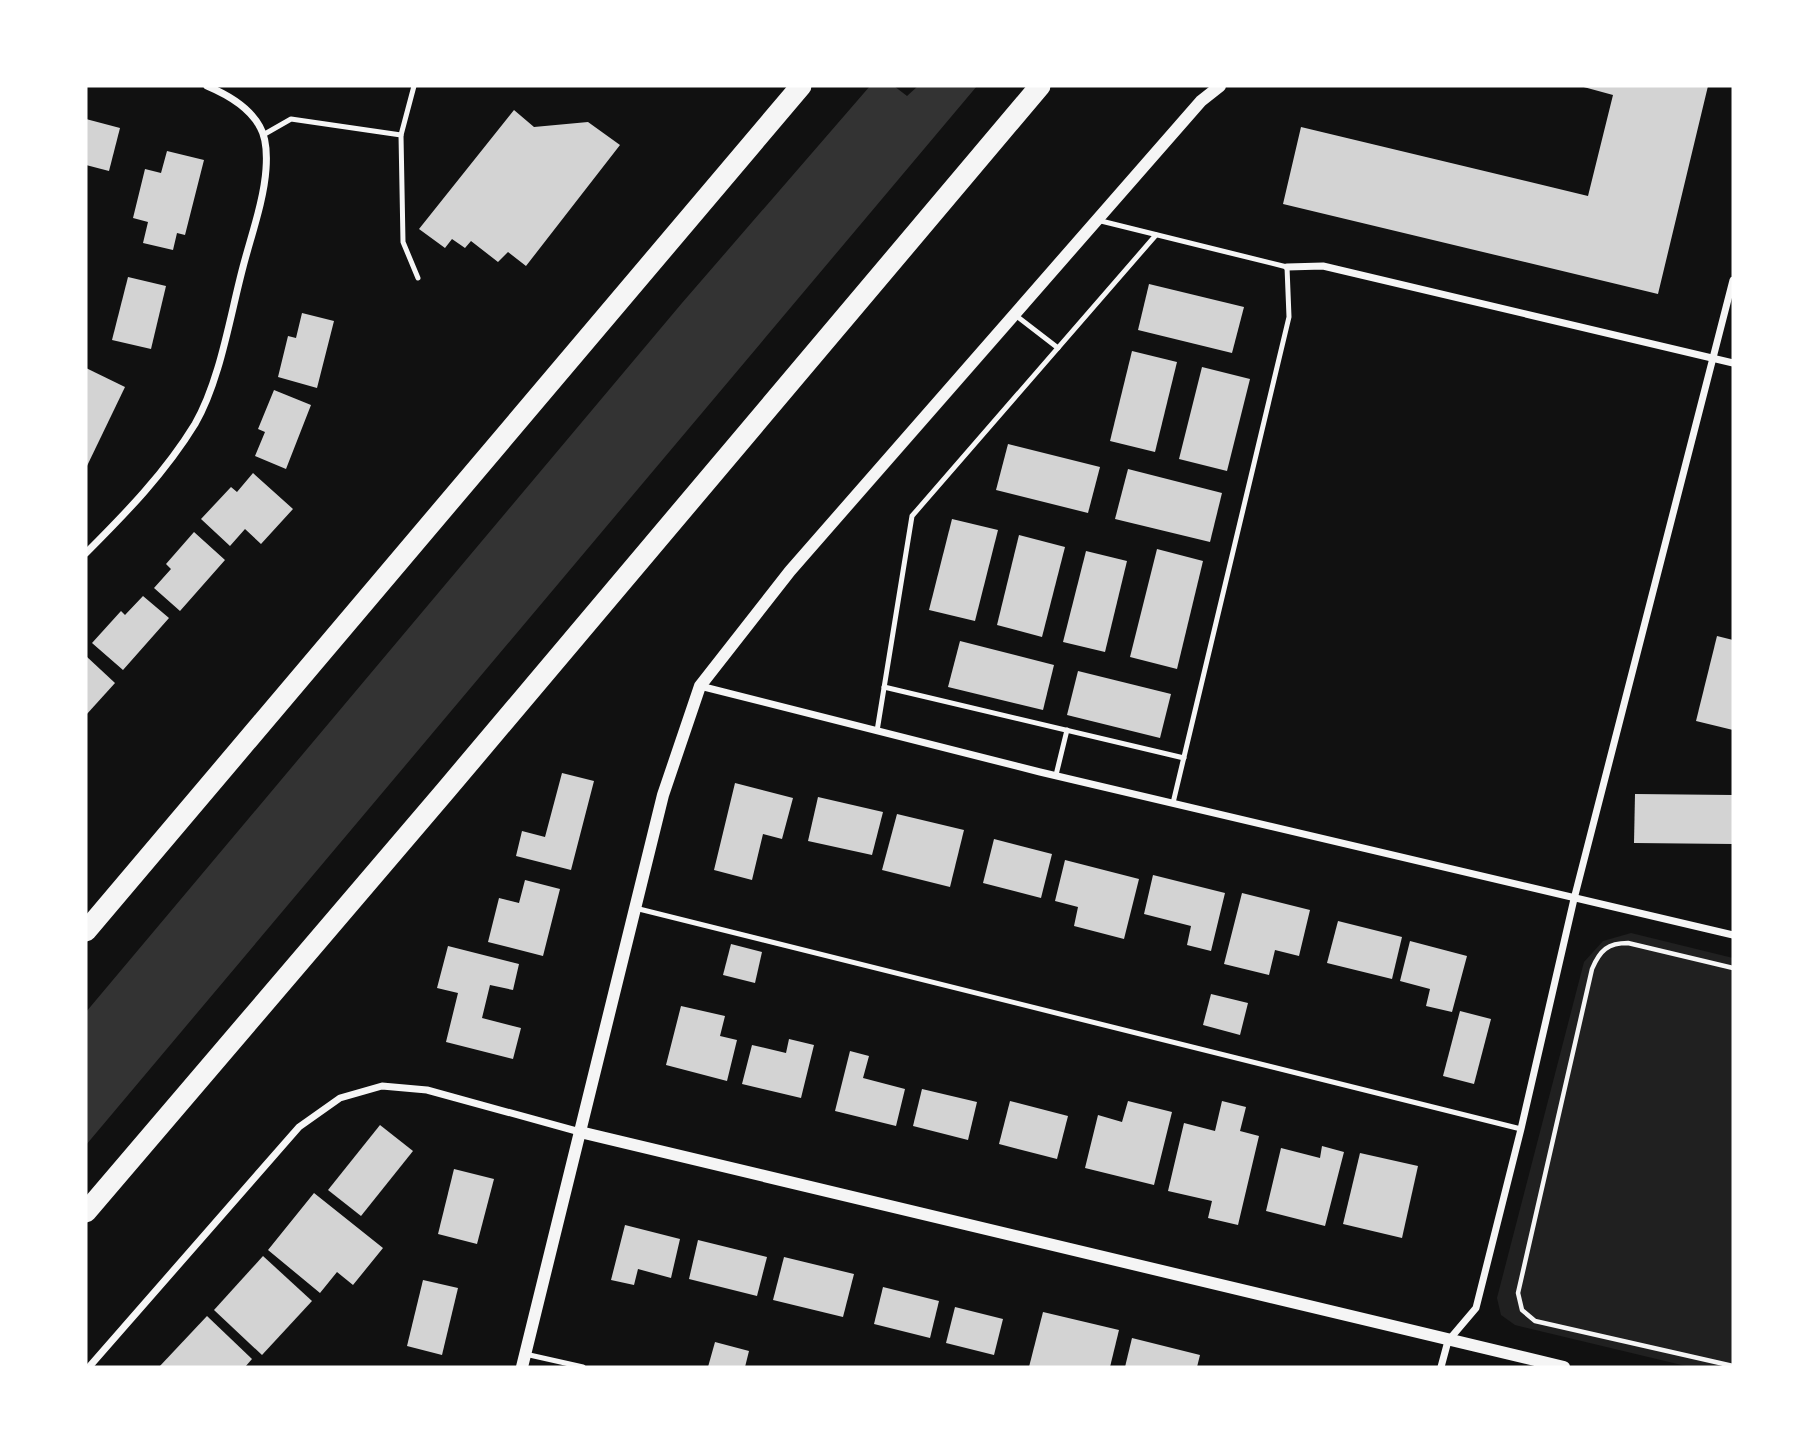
<svg xmlns="http://www.w3.org/2000/svg" width="1819" height="1453" viewBox="0 0 1819 1453" font-family="'Roboto Serif',serif">
<rect width="100%" height="100%" fill="#111"/>
<path fill="#202020" d="M1631,933L1733,958V1367H1690L1515,1325L1501,1315L1497,1298L1584,962L1603,941Z"/>
<path fill="#333" d="M870,86H894L907,96L918,86H977L86,1145V1012L682,303Z"/>
<g fill="#d3d3d3">
<path d="M1580,86H1708L1658,294L1283,204L1301,127L1588,196L1613,95Z"/>
<path d="M514,110L534,127L588,122L620,145L526,266L508,252L498,262L471,241L465,248L452,239L445,248L419,229Z"/>
<path d="M86,119L120,128L109,171L86,165Z"/>
<path d="M167,151L204,160L185,235L177,233L173,250L143,243L148,222L133,218L145,169L161,173Z"/>
<path d="M128,277L166,286L151,349L112,340Z"/>
<path d="M1149,284L1244,307L1232,353L1138,330Z"/>
<path d="M302,313L334,321L317,388L278,377L288,336L296,338Z"/>
<path d="M1132,351L1177,362L1155,452L1110,441Z"/>
<path d="M1202,367L1250,379L1227,471L1179,459Z"/>
<path d="M86,368L125,387L86,468Z"/>
<path d="M274,390L311,405L286,469L255,456L265,432L258,429Z"/>
<path d="M1008,444L1100,467L1088,513L996,490Z"/>
<path d="M1128,469L1222,493L1210,542L1115,519Z"/>
<path d="M253,473L293,509L261,544L245,529L230,546L201,519L231,487L237,492Z"/>
<path d="M952,519L998,530L975,621L929,610Z"/>
<path d="M194,532L225,560L180,611L154,588L171,569L166,564Z"/>
<path d="M1019,535L1065,547L1042,637L997,625Z"/>
<path d="M1157,549L1203,561L1177,669L1130,657Z"/>
<path d="M1086,551L1127,561L1105,652L1063,642Z"/>
<path d="M143,596L169,618L123,670L92,643L121,611L125,615Z"/>
<path d="M1717,636L1733,640V730L1696,721Z"/>
<path d="M960,641L1054,665L1043,710L948,687Z"/>
<path d="M86,656L115,683L86,715Z"/>
<path d="M1078,671L1171,694L1160,738L1067,715Z"/>
<path d="M562,773L594,781L571,870L516,856L522,831L545,837Z"/>
<path d="M735,783L793,798L782,839L763,834L752,880L714,870Z"/>
<path d="M1635,794L1733,795V844L1634,843Z"/>
<path d="M818,797L883,812L872,855L808,841Z"/>
<path d="M897,814L964,830L950,887L882,870Z"/>
<path d="M994,839L1052,854L1041,898L983,883Z"/>
<path d="M1065,860L1139,879L1124,939L1074,926L1078,907L1055,901Z"/>
<path d="M1153,875L1225,893L1211,951L1187,945L1191,926L1144,914Z"/>
<path d="M525,880L560,889L543,956L488,942L499,898L519,903Z"/>
<path d="M1242,893L1310,910L1299,956L1275,950L1269,975L1224,964Z"/>
<path d="M1338,921L1402,937L1392,979L1327,963Z"/>
<path d="M1410,941L1467,956L1452,1012L1426,1006L1430,989L1400,981Z"/>
<path d="M731,944L762,952L755,983L723,975Z"/>
<path d="M448,946L519,964L513,990L490,985L482,1018L521,1028L513,1059L446,1042L458,993L437,988Z"/>
<path d="M1211,994L1248,1003L1240,1035L1203,1025Z"/>
<path d="M681,1006L725,1016L720,1036L737,1040L727,1081L666,1065Z"/>
<path d="M1460,1011L1491,1019L1474,1084L1443,1076Z"/>
<path d="M789,1039L814,1045L801,1098L742,1084L752,1045L786,1053Z"/>
<path d="M850,1051L869,1056L863,1078L905,1089L896,1126L835,1111Z"/>
<path d="M922,1089L977,1102L968,1140L913,1126Z"/>
<path d="M1010,1101L1068,1116L1057,1159L999,1144Z"/>
<path d="M1128,1101L1172,1112L1154,1185L1085,1168L1098,1115L1122,1122Z"/>
<path d="M1222,1101L1246,1107L1240,1131L1259,1136L1238,1225L1208,1218L1212,1201L1168,1191L1184,1123L1215,1131Z"/>
<path d="M380,1125L413,1151L361,1216L328,1190Z"/>
<path d="M1322,1146L1344,1152L1325,1226L1266,1211L1281,1148L1320,1158Z"/>
<path d="M1360,1153L1418,1166L1402,1238L1343,1224Z"/>
<path d="M454,1169L494,1179L477,1244L438,1234Z"/>
<path d="M314,1193L383,1248L353,1285L337,1272L320,1293L268,1250Z"/>
<path d="M625,1225L680,1239L671,1278L638,1269L634,1285L611,1280Z"/>
<path d="M698,1240L767,1257L757,1296L689,1279Z"/>
<path d="M263,1256L312,1301L262,1355L214,1310Z"/>
<path d="M784,1257L854,1274L843,1317L773,1300Z"/>
<path d="M423,1280L458,1288L442,1355L407,1346Z"/>
<path d="M883,1287L939,1301L930,1338L874,1324Z"/>
<path d="M955,1307L1003,1319L994,1355L946,1343Z"/>
<path d="M1043,1312L1119,1330L1110,1367H1029Z"/>
<path d="M207,1316L252,1359L245,1367H159Z"/>
<path d="M1132,1338L1200,1355L1197,1367H1125Z"/>
<path d="M715,1342L749,1351L745,1367H708Z"/>
</g>
<g fill="none" stroke-linecap="round" stroke-linejoin="round">
<path stroke="#f5f5f5" stroke-width="4.5" d="M1733,968L1628,943C1608,943 1600,950 1592,969L1518,1293L1522,1310L1535,1321L1733,1366"/>
<g stroke="#f5f5f5" stroke-width="5">
<path d="M263,135L291,119L401,135L403,242L418,278"/>
<path d="M401,135L414,86"/>
<path d="M1097,220L1287,267L1289,317L1173,803"/>
<path d="M1014,314L1058,348"/>
<path d="M884,687L1184,758"/>
<path d="M877,731L912,516L1156,235"/>
<path d="M1056,775L1067,730"/>
<path d="M635,908L1521,1129"/>
<path d="M525,1354L583,1367"/>
</g>
<g stroke="#f5f5f5" stroke-width="7">
<path d="M1287,267L1323,266L1733,363"/>
<path d="M86,553C126,513 165,473 195,424C220,381 230,316 243,267C251,236 264,200 266,169C267,155 267,139 260,127C250,108 226,94 207,86"/>
<path d="M700,686L1040,772L1733,935"/>
<path d="M89,1367L299,1127L340,1098L382,1086L427,1090L580,1132"/>
<path d="M1441,1367L1448,1341L1476,1308L1521,1129L1574,899L1733,280"/>
</g>
<g stroke="#f5f5f5" stroke-width="12">
<path d="M580,1132L1564,1367"/>
<path d="M522,1367L663,795L700,686L790,571L1201,101L1220,86"/>
</g>
<g stroke="#f5f5f5" stroke-width="21">
<path d="M86,931L801,86"/>
<path d="M86,1212L447,789L1040,86"/>
</g>
</g>
<rect width="1819" height="1453" fill="none" stroke="#ffffff" stroke-width="175"/>
</svg>
